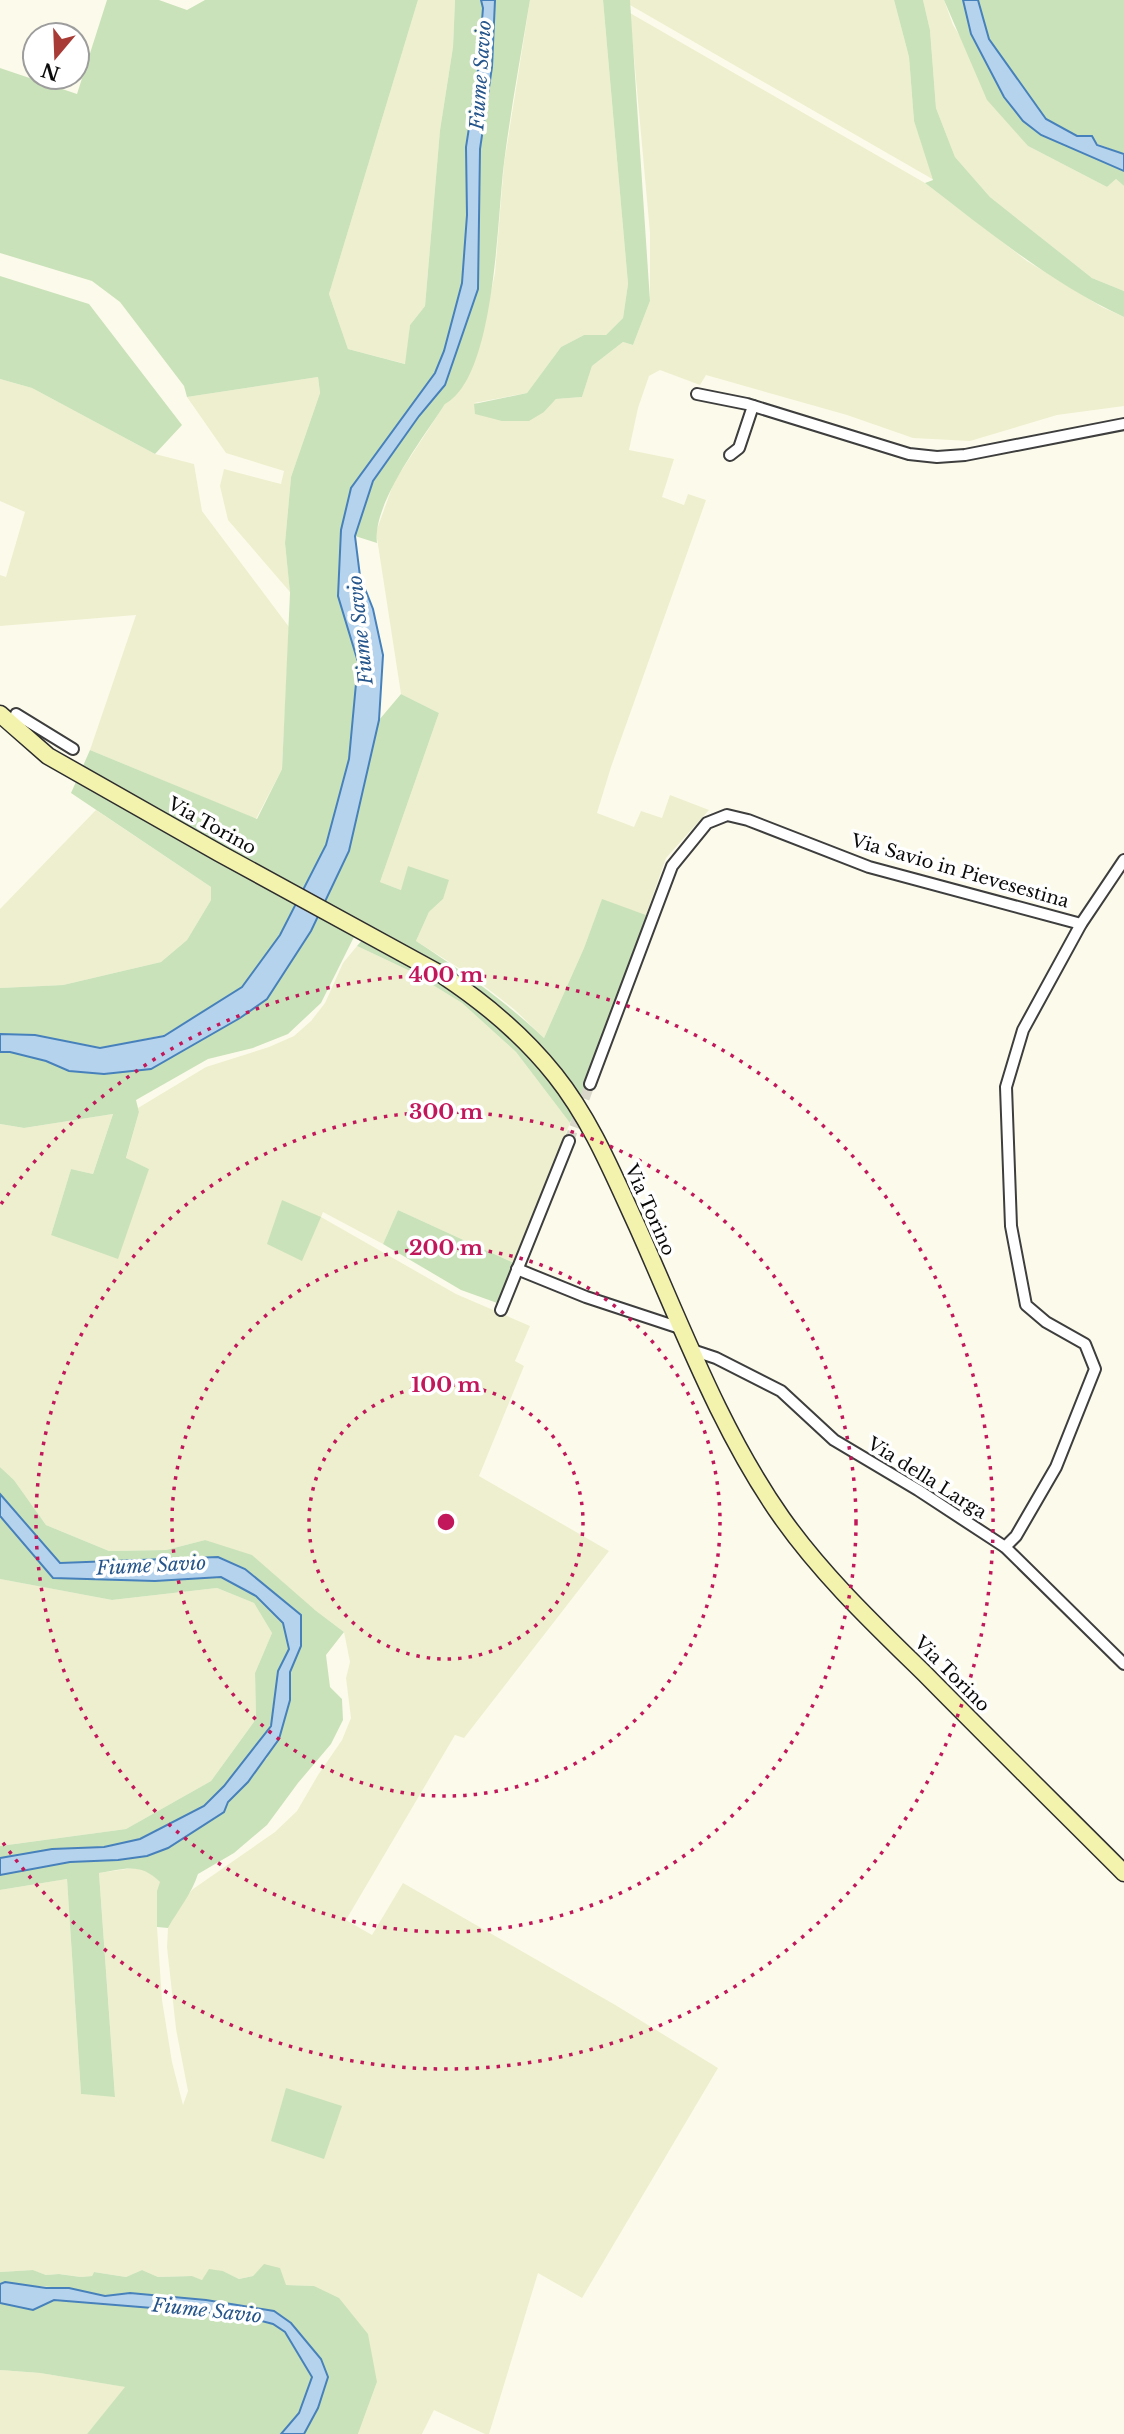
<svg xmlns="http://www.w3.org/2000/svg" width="1124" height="2434" viewBox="0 0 1124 2434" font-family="'Libre Baskerville',serif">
<rect width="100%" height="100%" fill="#fcfbeb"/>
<g fill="#eeefcf">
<path d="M418,0H455L453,47L440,130L425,306L410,325L406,364L348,349L329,294Z"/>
<path d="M530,0H603L628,284L623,318L606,335H584L561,347L527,393L474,403L544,412L556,399L582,397L592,366L623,342L633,345L650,301V233L630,13L925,183L1027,261L1102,307L1124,317V406L1057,415L970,441L913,438L847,415L706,375L700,385L660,370L649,376L638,408L629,450L674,459L662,497L684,505L688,494L706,500L611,767L597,813L634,827L641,811L662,818L670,795L709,810L666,858L646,915L602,900L584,948L544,1038L515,1010L470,975L416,941L429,912L443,899L401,890L380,882L439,713L401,694L376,532L394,482L445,404L480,344L495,273L504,164Z"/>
<path d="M630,0H894L909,57L914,121L934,180L630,5Z"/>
<path d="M923,0H944L953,25L1028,146L1107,187L1116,179L1124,186V291L1092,278L990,197L955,157L936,108L930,30Z"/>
<path d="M318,377L320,393L291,477L285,543L290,592L228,520L220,486L224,469L281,484L284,471L226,453L187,397Z"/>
<path d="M0,379L32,388L155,454L194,464L202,511L289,627L282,769L256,819L90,750L136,615L0,626V575L6,577L25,512L0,501Z"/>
<path d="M96,810L211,887V900L187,940L161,962L63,985L0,988V909Z"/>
<path d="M357,946L410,971L462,1003L516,1052L570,1123L514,1263L398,1210L383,1244L323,1212L321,1217L456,1294L530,1326L515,1361L524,1366L479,1476L609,1551L464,1738L455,1735L346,1920L372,1935L403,1883L617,2006L718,2068L582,2298L538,2273L489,2434H485L434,2410L422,2434H358L377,2382L314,2286L285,2285L264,2265L253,2276L239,2279L223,2271L202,2280L191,2276L158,2277L142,2270L126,2277L94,2272L92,2276L81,2277L60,2274L46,2275L33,2270L0,2272V1890L67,1879L81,2094L115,2096L99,1873L133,1868L149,1871L160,1882L157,1927L162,2000L172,2062L183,2105L188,2091L176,2029L167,1947L168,1928L184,1899L193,1889L275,1832L297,1811L318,1775L342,1740L351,1718L346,1678L350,1662L344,1632L315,1610L205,1540L166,1550L109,1551L46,1525L14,1480L0,1467V1124L24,1128L113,1114L93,1174L71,1169L51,1235L149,1169L126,1159L139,1112L138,1108L206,1067L269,1047L294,1036L311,1021L325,1003L343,963Z"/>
<path d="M0,1579L112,1600L217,1588L254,1603L272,1633L255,1673L256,1719L211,1781L126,1829L0,1846Z"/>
<path d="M0,2370L40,2373L126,2387L87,2434H0Z"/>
</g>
<g fill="#cae2ba">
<path d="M107,0H159L187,10L205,0H418L329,294L348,349L405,364L410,325L425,306L440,130L453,47L455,0H481L483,8L478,70L466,147L467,215L462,283L444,351L435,373L351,488L338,596L358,661L349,759L326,845L280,935L242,987L164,1035L100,1048L35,1035L0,1034V988L63,985L161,962L187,940L211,900V887L71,793L90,750L257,819L282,769L290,593L285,543L291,477L320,393L318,377L187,397L184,386L120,302L92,281L0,253V68L77,94Z"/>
<path d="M495,0H530C521,54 511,108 504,163C497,217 496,377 445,404C423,438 372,504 377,543L355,536L373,482L419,416L445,385L478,289L480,149L492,67Z"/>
<path d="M603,0H630L650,301L633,345L623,342L592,366L582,397L556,399L544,412L529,421H502L475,414L474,404L527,393L561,347L584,335H606L623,318L628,284Z"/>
<path d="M894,0H923L930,30L936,108L955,157L990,197L1092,278L1124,291V317C1051,283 989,232 925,183L933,180L914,121L909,57Z"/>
<path d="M944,0H963L971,34L1004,97L1041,135L1124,171V186L1116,179L1107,187L1028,146L987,100Z"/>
<path d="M978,0H1124V154L1077,136L1046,119L989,39Z"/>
<path d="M0,276L89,304L182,425L155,454L32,388L0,379Z"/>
<path d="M401,694L439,713L380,882L401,890L408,866L449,880L443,899L429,912L416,941C462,971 504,1000 544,1038L584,948L602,899L646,915L615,1010L579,1101L543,1052L361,923L321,1003L288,1034L253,1048L208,1059L136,1100L139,1112L126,1158L149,1169L118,1259L51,1235L71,1169L93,1174L113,1114L24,1128L0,1124V1052H10L46,1061L69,1071L104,1074L267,999L311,931L349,851L379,720Z"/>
<path d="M363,939C390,955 420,969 447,986C499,1020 539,1063 574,1114L570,1123L516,1052L462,1003L410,971L357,946Z"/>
<path d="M282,1200L321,1217L302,1261L267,1244Z"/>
<path d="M398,1210L514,1263L500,1304L461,1290L383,1244Z"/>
<path d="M0,1467L14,1480L46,1525L109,1551L166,1550L205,1540L252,1555L315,1610L344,1632L326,1655L330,1687L342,1699L343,1720L331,1744L298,1783L267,1825L234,1853L198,1874C192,1893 178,1910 168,1928L157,1927V1891L160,1882C140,1862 125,1869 99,1873L115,2097L81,2094L67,1879L0,1890V1875L70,1862L118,1860L168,1848L224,1812L228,1802L267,1758L290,1700V1672L301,1646V1615L218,1557L60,1563L0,1494Z"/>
<path d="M0,1516L53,1578L155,1581L221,1577L256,1596L283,1623L289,1649L278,1671L271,1726L224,1786L204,1806L140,1839L104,1847L52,1849L0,1858V1846L126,1829L211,1781L256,1719L255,1673L272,1633L254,1603L217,1588L112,1600L0,1579Z"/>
<path d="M286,2088L342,2106L324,2159L271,2141Z"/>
<path d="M264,2264L280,2268L286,2285L314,2286L339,2298L368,2334L377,2382L358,2434H304L318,2408L320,2359L291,2323L274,2311L206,2300L130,2293L105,2296L69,2288L0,2284V2272L33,2270L46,2275L59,2274L81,2277L92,2276L94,2272L126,2277L142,2270L158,2277L192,2276L202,2280L209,2269L223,2271L239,2279L253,2276Z"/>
<path d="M53,2300L239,2315L274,2324L285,2332L312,2377L299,2413L281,2434H87L125,2387L40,2373L0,2370V2303L33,2310Z"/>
</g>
<g fill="#b6d3ed" stroke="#4781bb" stroke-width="2">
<path d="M481,0H495L492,67L480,149L478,289L445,385L419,416L373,481L355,536L360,576L373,609L383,655L379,720L349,851L311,931L267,999L240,1018L151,1069L104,1074L69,1071L46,1061L10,1052H0V1034L35,1035L100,1048L164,1036L242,987L280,935L326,845L349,759L358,662L338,596L341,530L351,488L435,373L444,351L462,283L467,215L466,147L478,70L483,8Z"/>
<path d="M963,0H978L989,39L1046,119L1077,136H1092L1097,145L1124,154V171L1041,135L1023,121L1004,97L971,34Z"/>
<path d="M0,1494L60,1563L218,1557L245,1569L301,1615V1646L290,1672V1700L279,1739L248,1782L228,1802L224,1812L168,1848L147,1856L118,1860L70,1862L0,1875V1858L52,1849L104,1847L140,1839L204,1806L224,1786L271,1726L278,1671L289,1649L283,1623L256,1596L221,1577L155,1581L53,1578L0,1516Z"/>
<path d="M5,2282L46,2288H69L105,2296L130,2293L206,2300L274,2311L291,2323L321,2359L328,2377L318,2408L304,2434H281L299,2413L312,2377L285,2332L273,2324L239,2315L54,2300L33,2310L0,2303V2284Z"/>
</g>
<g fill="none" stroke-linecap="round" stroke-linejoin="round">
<path stroke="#d8d7c9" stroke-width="10" stroke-dasharray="10 5" stroke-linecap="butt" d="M569,1141L590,1084"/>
<g stroke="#3e3e3e" stroke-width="14">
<g id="minor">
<path d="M697,394L747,404L909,454L937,457L965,455L1124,424"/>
<path d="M730,455L739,448L753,406"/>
<path d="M16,714L73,749"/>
<path d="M590,1084L672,866L707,823L727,815L748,820L869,867L1081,924"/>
<path d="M517,1269L586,1297L683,1329"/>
<path d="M501,1310L569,1141"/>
<path d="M692,1350L716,1358L781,1391L834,1440L918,1490L1005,1547L1124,1664"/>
<path d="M1005,1547L1016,1536L1056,1467L1095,1369L1085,1344L1046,1322L1026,1305L1011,1226L1006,1087L1023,1030L1081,924L1124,860"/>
</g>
</g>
<g stroke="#2d2d2d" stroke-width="19">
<path id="secondary" d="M0,714L48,756L219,853L444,976C486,1004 524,1036 555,1075C591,1120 613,1174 637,1226C681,1324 720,1430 782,1518C823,1576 875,1625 925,1674C991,1741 1058,1807 1124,1873"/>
</g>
<use href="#minor" stroke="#fff" stroke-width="10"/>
<use href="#secondary" stroke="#f4f3ae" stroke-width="16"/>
</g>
<g fill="none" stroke="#c2185b" stroke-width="3.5" stroke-dasharray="3.5 7">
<circle cx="446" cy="1522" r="137"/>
<circle cx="446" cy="1522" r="274"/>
<circle cx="446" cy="1522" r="410"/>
<path d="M1 1204A547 547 0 1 1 1 1840"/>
</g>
<g text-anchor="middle" stroke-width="7" stroke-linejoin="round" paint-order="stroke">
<g font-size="18" fill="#0b0b0b" stroke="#fff">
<text transform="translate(212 826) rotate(29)" y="6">Via Torino</text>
<text transform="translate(960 871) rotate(16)" y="6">Via Savio in Pievesestina</text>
<text transform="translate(650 1210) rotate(66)" y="6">Via Torino</text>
<text transform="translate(927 1478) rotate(32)" y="6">Via della Larga</text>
<text transform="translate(952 1674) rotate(45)" y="6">Via Torino</text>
</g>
<g font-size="19" font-style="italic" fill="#25558b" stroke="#fff">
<text transform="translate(480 75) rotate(-86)" y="7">Fiume Savio</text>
<text transform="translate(360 630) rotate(-96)" y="7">Fiume Savio</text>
<text transform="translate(151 1565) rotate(-3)" y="7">Fiume Savio</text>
<text transform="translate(207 2310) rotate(6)" y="7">Fiume Savio</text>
</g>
</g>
<circle cx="446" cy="1522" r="10" fill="#c2185b" stroke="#fff" stroke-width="3.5"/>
<g font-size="21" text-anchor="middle" font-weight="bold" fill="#c2185b" stroke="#fff" stroke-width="7" stroke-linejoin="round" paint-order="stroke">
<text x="446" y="982">400 m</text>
<text x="446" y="1119">300 m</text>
<text x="446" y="1255">200 m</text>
<text x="446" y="1392">100 m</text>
</g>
<g transform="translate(56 56) rotate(199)"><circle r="33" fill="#ffffff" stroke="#9d9d9d" stroke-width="2"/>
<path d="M0-5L12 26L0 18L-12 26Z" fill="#a83b35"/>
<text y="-10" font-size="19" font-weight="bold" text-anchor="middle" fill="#0b0b0b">N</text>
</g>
</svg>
